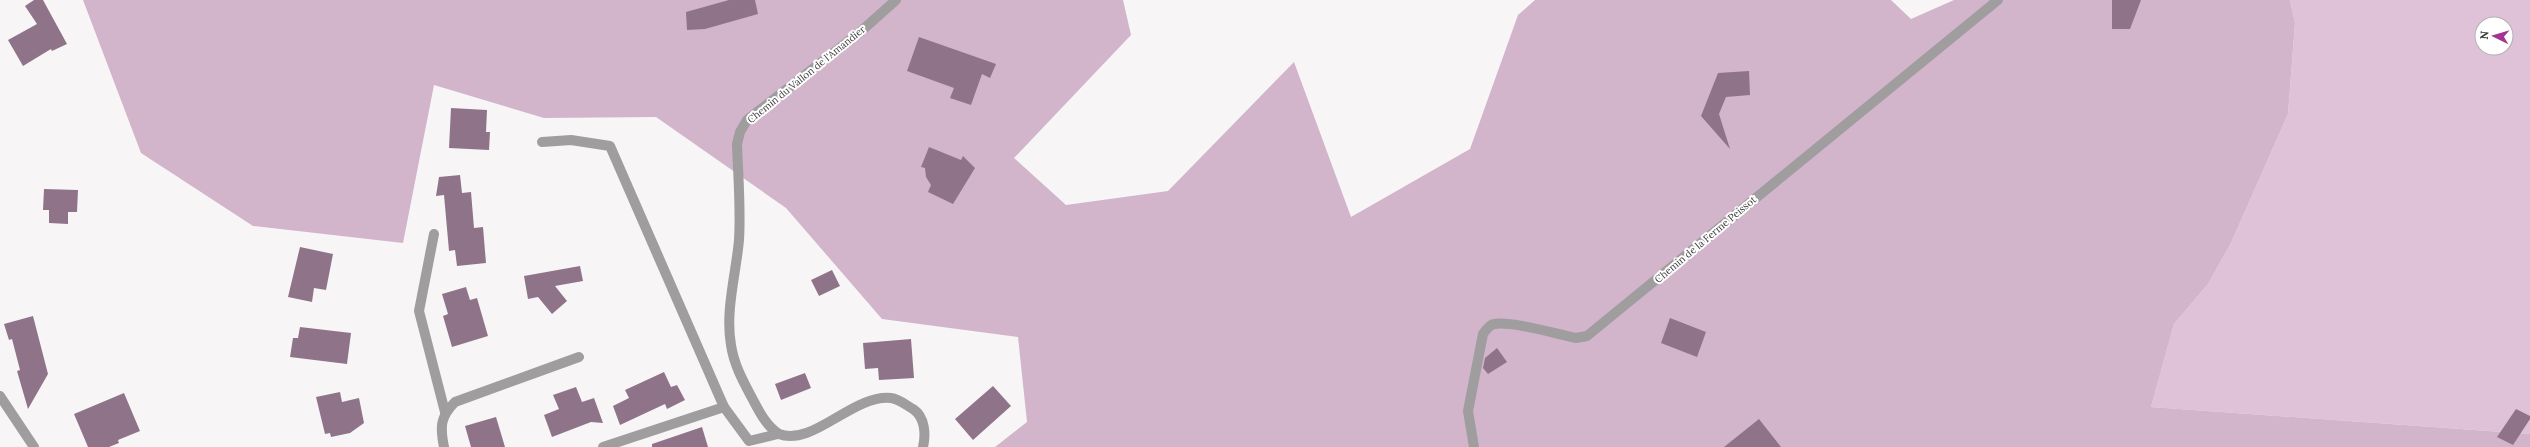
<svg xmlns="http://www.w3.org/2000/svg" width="2530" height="447" viewBox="0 0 2530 447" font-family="Lora,serif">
<rect width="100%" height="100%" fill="#f8f5f7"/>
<path fill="#dfc1d8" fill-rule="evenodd" d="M2290,0H2530V434L2151,407L2174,324L2208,284L2231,243L2288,114L2295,23ZM2482,24H2506V48H2482Z"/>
<path fill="#d2b4cb" d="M83,0H1123L1131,35L1014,158L1066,205L1168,191L1294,62L1351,217L1470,149L1518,15L1535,0H1891L1911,19L1954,0H2290L2295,23L2288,114L2231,243L2208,284L2174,324L2151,407L2530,434V447H995L1027,422L1018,337L882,319L786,208L656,117L544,118L434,85L403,243L253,226L141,153Z"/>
<g fill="#8f7489">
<path d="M34,0H43L67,44L52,51L51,49L23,66L8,40L37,24L25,6Z"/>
<path d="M729,0H755L758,14L705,29L687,30L686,12Z"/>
<path d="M2112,0H2141L2130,29H2112Z"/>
<path d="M919,37L996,64L990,78L982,74L971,105L950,98L954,88L907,71Z"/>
<path d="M1749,71L1750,95L1726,97L1719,114L1730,149L1701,116L1718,73Z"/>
<path d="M451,108L487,110L486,132H490L489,150L449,148Z"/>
<path d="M929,147L961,160L963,156L975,168L953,204L928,192L931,185L926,177L925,168L921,167Z"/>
<path d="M460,175L462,193L471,192L474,228L483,227L486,263L457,266L455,250L449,251L444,195L436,196L439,177Z"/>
<path d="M44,189L78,190L77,212H68V224L49,223V210H43Z"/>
<path d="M300,247L333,254L326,290L314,288L312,302L288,297Z"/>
<path d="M580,266L583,281L555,286L567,301L552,314L538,297L528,299L524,276Z"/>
<path d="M832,270L840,286L819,296L811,280Z"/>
<path d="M466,287L470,300L477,298L488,336L452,347L443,316L448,314L442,294Z"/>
<path d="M33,316L48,374L28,409L17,371L20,370L12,339L9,340L4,324Z"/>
<path d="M1670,318L1706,332L1697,357L1661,343Z"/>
<path d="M300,327L351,333L347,364L290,357L293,338H298Z"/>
<path d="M911,339L914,378L879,380L878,368L865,369L863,343Z"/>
<path d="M1497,348L1507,362L1488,374L1483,368L1485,358Z"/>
<path d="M664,372L671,387L677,385L685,400L667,409L665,404L620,425L613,406L629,398L625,390Z"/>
<path d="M805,373L811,388L781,400L775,384Z"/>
<path d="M993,386L1011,406L973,440L955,419Z"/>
<path d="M576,387L582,402L594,398L603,423L591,422L552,437L544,415L559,409L553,395Z"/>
<path d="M340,392L342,402L359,398L364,423L350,433L331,437L330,433L325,434L316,397Z"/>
<path d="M124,393L140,431L118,440L119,443L109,447H88L74,414Z"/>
<path d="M2516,409L2530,416V419L2513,445L2497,437Z"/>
<path d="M496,417L505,447H471L465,426Z"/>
<path d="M1759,419L1781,447H1724Z"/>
<path d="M702,427L708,447H652V444Z"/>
</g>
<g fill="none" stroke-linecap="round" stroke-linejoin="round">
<g stroke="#9f9d9e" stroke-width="10">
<path d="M896,0L859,33L747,120L740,132L737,144C738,175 741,208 739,240C736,274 725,311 731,345C734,365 743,381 752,398C759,411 766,426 779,434C813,447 853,394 891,398C899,399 906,405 913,409C925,417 926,434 923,447"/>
<path d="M542,142L571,140L610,146L724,407"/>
<path d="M434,234L419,311L445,412"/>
<path d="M0,396L34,447"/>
<path d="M444,447C440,427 440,417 455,402L579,357"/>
<path d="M603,447L724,407L749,441L778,434"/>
<path d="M1474,447L1468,411L1483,334C1486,330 1489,325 1494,324C1513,321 1556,334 1576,338L1587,336L1998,0"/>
</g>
</g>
<g text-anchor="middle" stroke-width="4" stroke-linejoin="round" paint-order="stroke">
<g font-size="10" fill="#3d3c3d" stroke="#fff">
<text transform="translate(806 74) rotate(-39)" y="4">Chemin du Vallon de l'Amandier</text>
<text transform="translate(1705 239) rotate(-40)" y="4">Chemin de la Ferme Peissot</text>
</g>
</g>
<g transform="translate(2494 36) rotate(275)"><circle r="19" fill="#ffffff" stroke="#b1b1b1"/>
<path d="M0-3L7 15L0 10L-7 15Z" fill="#a23493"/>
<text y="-6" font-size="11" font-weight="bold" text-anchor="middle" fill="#3d3c3d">N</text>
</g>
</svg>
